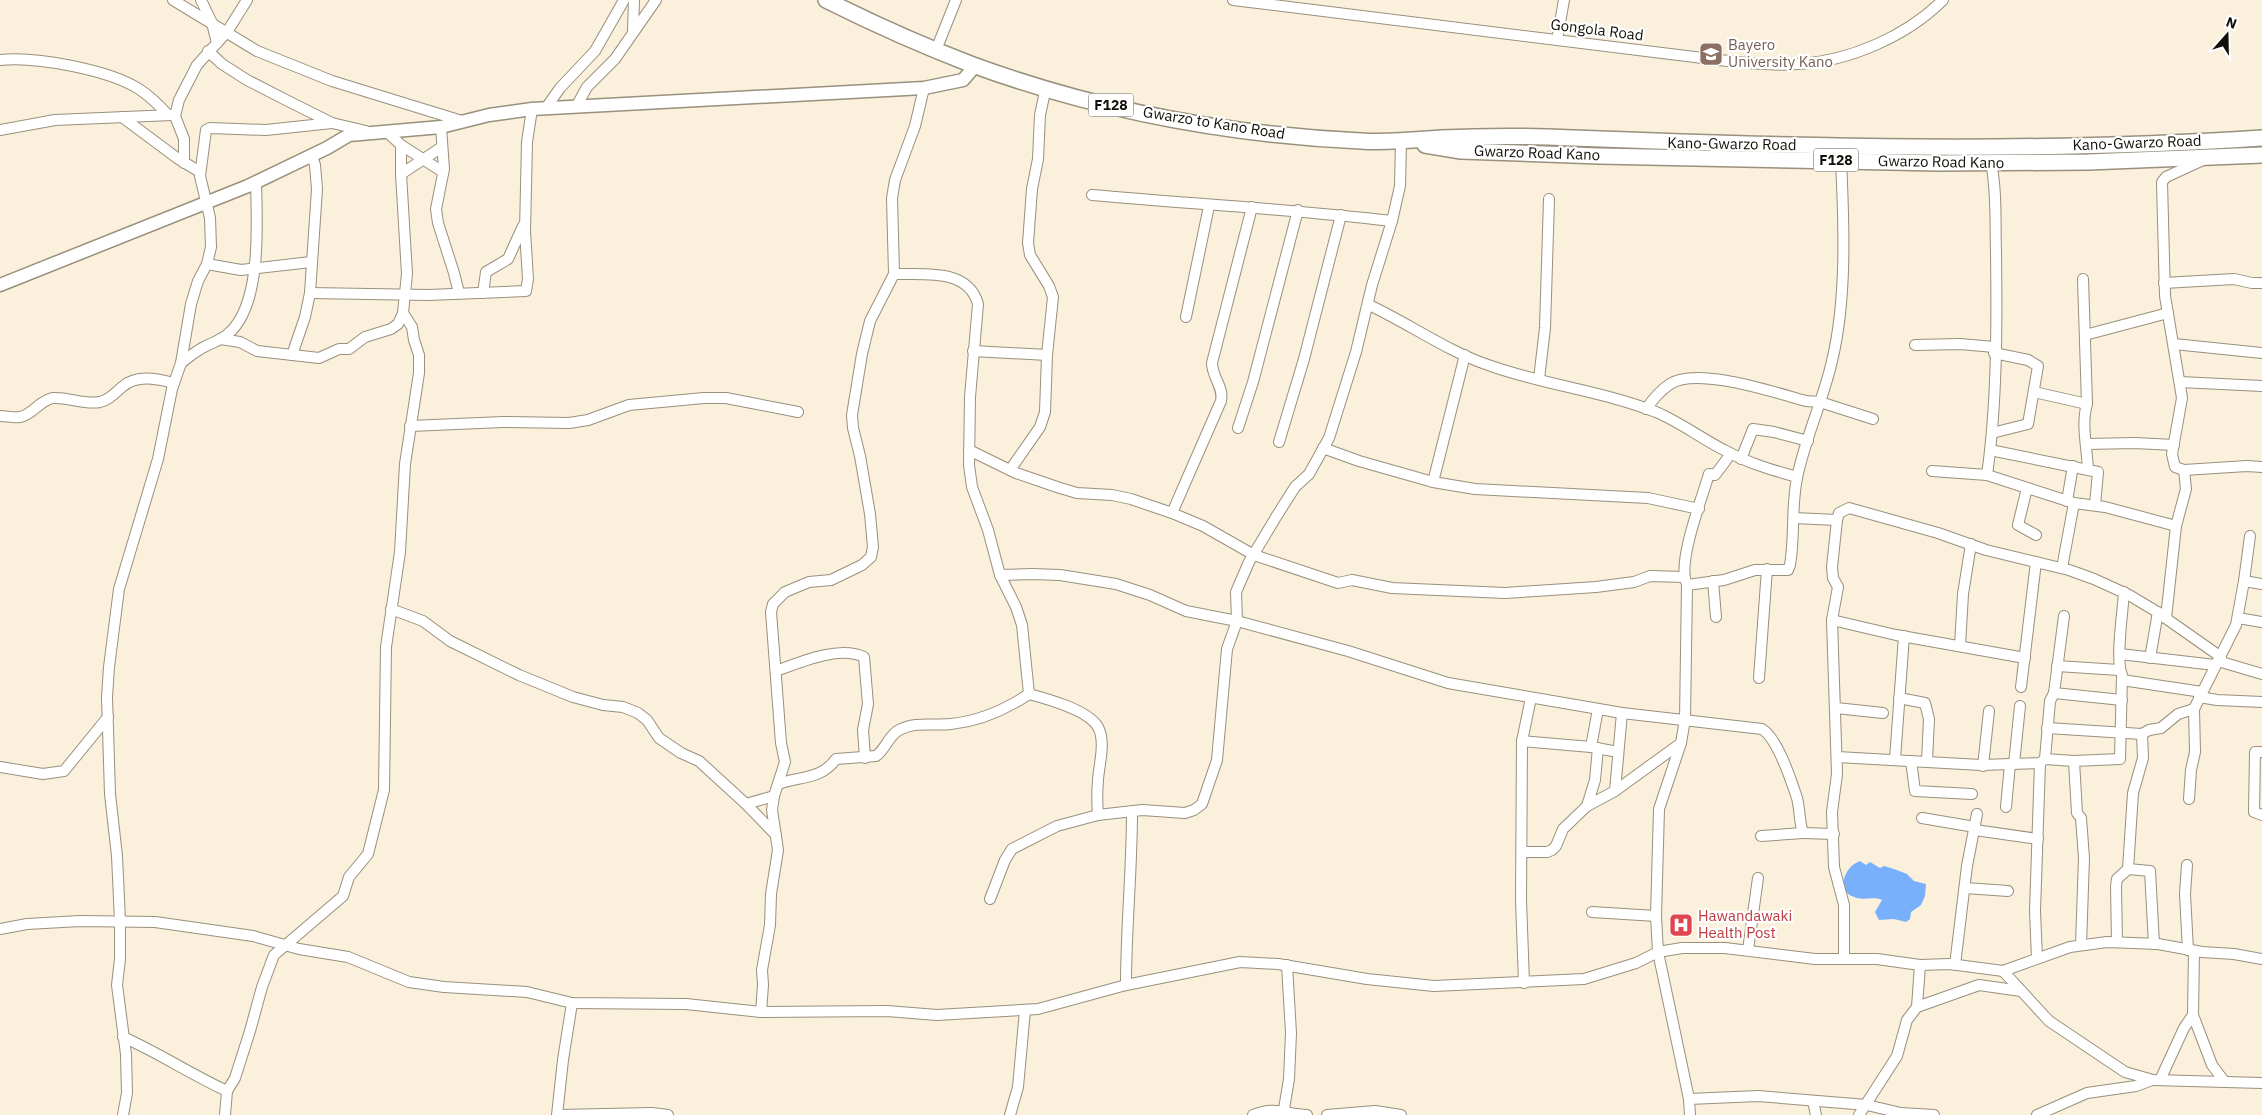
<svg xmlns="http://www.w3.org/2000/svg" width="2262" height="1115" viewBox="0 0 2262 1115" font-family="'IBM Plex Sans',sans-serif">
<rect width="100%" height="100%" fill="#faf0db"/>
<path fill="#78b0fb" d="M1860,861L1866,865L1870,862L1880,868L1884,866L1894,869L1907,874L1914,881L1926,884L1925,896L1921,905L1911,912L1910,919L1906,922L1894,919L1879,920L1875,912L1882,900C1873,896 1863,901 1854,897C1835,890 1845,866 1860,861Z"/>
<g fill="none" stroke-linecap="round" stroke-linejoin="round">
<g stroke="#99907d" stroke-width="12">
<g id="minor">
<path d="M173,0L257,51L332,81L462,121"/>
<path d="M201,0L212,23L217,43"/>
<path d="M1233,0L1719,60C1746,63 1773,66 1799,64C1850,61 1907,36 1943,0"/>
<path d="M633,30L634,0"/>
<path d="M1557,40L1564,0"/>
<path d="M936,50L956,0"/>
<path d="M208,51L222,64L247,80L286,100L332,123L366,131"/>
<path d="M0,60C36,56 109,70 139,89C151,97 160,106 168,115"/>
<path d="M576,107L587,87L615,59L656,0"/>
<path d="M546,108L560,88L595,51L624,0"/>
<path d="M122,117L177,158L200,172"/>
<path d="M441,127L444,169L436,209L438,223L454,273L459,293"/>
<path d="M0,130L55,120L172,115"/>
<path d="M386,131L401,145L443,172"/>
<path d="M184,163V139L175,116L179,100L197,65L227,32L247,0"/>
<path d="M401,174L442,147"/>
<path d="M1092,195C1192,204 1292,209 1392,221"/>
<path d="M207,264L241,270L311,262"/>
<path d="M894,274C924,275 968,268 978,304L970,397L969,465L972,487L988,530L1000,575L1016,607L1022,625L1029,694"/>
<path d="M2083,279L2087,404C2081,423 2087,448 2088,469"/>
<path d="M2164,283L2234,279L2252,283H2262"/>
<path d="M310,293L428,295L526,291L528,279L525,231L527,142L532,109"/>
<path d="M483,293L486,272L508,259L523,226"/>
<path d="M1369,305C1410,324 1448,352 1491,366C1545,385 1602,391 1656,412C1680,422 1702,439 1726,451C1748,463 1772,470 1797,477"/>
<path d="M1186,317L1209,206"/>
<path d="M2085,335L2168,313"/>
<path d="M220,339L240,342L257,351L319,358L339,349H349L365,337L391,329L398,324L403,313L407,274L401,174V145"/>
<path d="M2174,344L2262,353"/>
<path d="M1915,345L1960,344L1994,347"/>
<path d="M973,351L1047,355"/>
<path d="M292,355L305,317L310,293L317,189L315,165L312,156"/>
<path d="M181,363C189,357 197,350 206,346C214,342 223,339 229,333C262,304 257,223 256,182"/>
<path d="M1539,379L1545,328L1549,199"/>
<path d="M2180,382L2262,386"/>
<path d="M2034,392L2087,404"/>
<path d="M1646,409C1653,399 1661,390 1670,384C1697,366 1776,393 1806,401L1820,402L1873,419"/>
<path d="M0,416C6,416 14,418 20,417C32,415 40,400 53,398C69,397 84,405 100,402C109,400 115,393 122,387C137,374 157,379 174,383"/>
<path d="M410,426L503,422L569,423L588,420L629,405L704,398H726L798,412"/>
<path d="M1238,428L1253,382L1298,210"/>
<path d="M1992,433L2028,424L2038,366L2028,360L1994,353"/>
<path d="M1279,442L1304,359L1341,215"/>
<path d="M2087,444L2135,443L2174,445"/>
<path d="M1323,448L1359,461L1433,482L1475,489L1648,498L1699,509"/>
<path d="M969,450L1016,473L1060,488L1077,493L1112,495L1131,499L1172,513L1203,526L1254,555L1338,583L1352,580L1392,588L1505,593L1596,587L1634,582L1650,576L1684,577"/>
<path d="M1990,450L2098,472L2095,505"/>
<path d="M1741,459L1753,429L1774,432L1808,441"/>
<path d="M1010,470L1040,427L1045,412L1047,355L1053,297L1049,286L1030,255L1028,243L1032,189L1038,159L1040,115L1046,87"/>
<path d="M2184,470L2175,467L2172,454L2182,398L2165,296L2162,182L2166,177L2203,160"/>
<path d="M1932,471L1987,475L2074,503L2105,507L2176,526"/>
<path d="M1987,475C1997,404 1997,325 1996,253C1995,223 1997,192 1991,162"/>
<path d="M1433,482L1465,355"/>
<path d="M2027,488L2018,525L2036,535"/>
<path d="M2067,501L2073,466"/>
<path d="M1172,513L1221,401C1224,387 1212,377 1212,363L1252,207"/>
<path d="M1794,518L1837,520L1839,513L1849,508L1938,533L1986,550L2069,570L2094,579L2129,595L2154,610L2221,657"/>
<path d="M1837,520L1832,567L1833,578L1838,587L1832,620L1837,774L1832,812L1834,867L1844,905V958"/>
<path d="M2062,568L2074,503"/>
<path d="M1000,575L1032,574L1060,575L1116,584L1150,595L1186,611L1237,621L1348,651L1448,683L1622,713L1762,729C1778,739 1791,780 1797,798C1800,809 1799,821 1803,833L1834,834"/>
<path d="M1713,581L1716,617"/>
<path d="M2244,581L2250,536"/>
<path d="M1686,582C1678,560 1702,498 1709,474L1715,475L1727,459"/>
<path d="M391,609L423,621L450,641L519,675L573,697L603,705L623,707L638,713L647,720L659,738L681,753L699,761L746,804L776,835"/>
<path d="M2166,618L2176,526L2186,489L2184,470L2247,466L2262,467"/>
<path d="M2238,618L2262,622"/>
<path d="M1832,620L1896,635L2025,658"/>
<path d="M1960,646L1963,594L1971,544"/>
<path d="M2120,654L2215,665"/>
<path d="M2150,658L2158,612"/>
<path d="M2218,661L2262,674"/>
<path d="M2057,666L2119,670"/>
<path d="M776,671C800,662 840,645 864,657L868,704L863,730L865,758"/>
<path d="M1759,678L1767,569"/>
<path d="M2122,680L2202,692"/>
<path d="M2021,687L2036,562"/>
<path d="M2054,693L2122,700"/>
<path d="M1029,694C1048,699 1088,710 1098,727C1106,742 1099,764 1098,780C1097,792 1097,803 1098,815"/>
<path d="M2199,697L2217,700L2262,702"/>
<path d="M1899,698L1925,703L1929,719L1927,761"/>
<path d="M1836,708L1883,713"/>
<path d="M2047,728L2142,734L2149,730L2161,728L2178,714L2194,709"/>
<path d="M1522,741L1591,747L1618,752"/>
<path d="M1591,747L1598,709"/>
<path d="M2262,752H2255L2254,812L2262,815"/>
<path d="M1837,757L1981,765L2040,763L2045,759L2074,761L2120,759L2122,675C2115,661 2123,611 2124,592"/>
<path d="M1895,759L1904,636"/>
<path d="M2045,759L2050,701L2054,693L2064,616"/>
<path d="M1911,761L1915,791L1972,794"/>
<path d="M2074,761L2077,813L2081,818L2084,858L2081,945"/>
<path d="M2014,764L2020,706"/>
<path d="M1983,766L1989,711"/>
<path d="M0,767L43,774L64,771L108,717"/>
<path d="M778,784C800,776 821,780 836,759L876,756C886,749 888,736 899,730C916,721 933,726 951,724C981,721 1005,710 1029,694"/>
<path d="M1615,791L1622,713"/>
<path d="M2189,799L2191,770L2195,752L2194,709L2236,625L2244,581L2262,584"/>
<path d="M746,804L774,796"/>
<path d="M1587,806L1595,780L1598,748"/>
<path d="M2006,807L2010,764"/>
<path d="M1922,818L1975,827"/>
<path d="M1975,830L2038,839"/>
<path d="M1761,836L1803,833"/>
<path d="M1522,852H1547L1552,850L1556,846L1563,829L1587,806L1615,791L1681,743"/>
<path d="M2187,865L2185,894L2188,950"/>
<path d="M2128,869L2150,871L2154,944"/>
<path d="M1965,888L2008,891"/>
<path d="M990,899L1005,860L1012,849L1057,826L1098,815L1142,810L1185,813L1194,810L1202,804L1217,760L1227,649L1237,621L1236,592L1249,562L1276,517L1295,487L1309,474L1329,438L1356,352L1372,285L1392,221L1400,186L1401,141"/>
<path d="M1592,912L1656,916"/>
<path d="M0,929L27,924L80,921L155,922L253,936L299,949L348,957L409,982L444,987L527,992L572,1003L686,1004L761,1012L887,1011L937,1015L1038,1009L1126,985L1240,962L1278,964L1367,979L1434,986L1584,979L1636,963L1658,952L1682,948H1725L1815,959H1877L1920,965L1950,964L2003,971L2070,947L2107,942L2158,944L2202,952L2234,954L2262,959"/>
<path d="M2117,942L2116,886L2117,879L2128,869L2133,793L2143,758L2142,734"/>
<path d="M1748,950L1758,878"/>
<path d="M2194,951L2193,1015L2212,1065L2224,1081"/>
<path d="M2037,958L2035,911L2040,763"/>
<path d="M1955,965L1967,866L1977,814"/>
<path d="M2003,971L2049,1021L2125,1072L2153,1080L2262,1083"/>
<path d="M1524,983L1521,900L1522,741L1531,698"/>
<path d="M1126,985C1126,927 1132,870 1132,812"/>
<path d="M1917,1007L1920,965"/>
<path d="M761,1012L763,985L762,970L770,925L771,894L778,850L772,810L774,796L785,762L781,743L771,612L773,604L785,592L809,582L831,580L862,565L871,557L873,547L870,514L860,456L853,428L852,415L862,354L870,321L894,274L892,198L895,180L915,126L924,88"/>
<path d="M123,1037C159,1053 192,1075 227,1091"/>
<path d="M2160,1080L2184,1028L2193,1015"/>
<path d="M1689,1099L1758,1096L1867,1105L1901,1113L1934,1115"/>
<path d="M1813,1101L1816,1115"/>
<path d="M123,1115L127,1093L126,1054L117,985L120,959V921L117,856L110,794L107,697L109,667L119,589L158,459L172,389L181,363L191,304L198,281L207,264L211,247L210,218L200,176L206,130L210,128L266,130L332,123"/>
<path d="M225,1115L227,1091L235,1078L250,1031L262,987L274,955L343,896L349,877L368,854L384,790L386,647L400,552L405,464L419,373V355L414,340L412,327L403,313"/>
<path d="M557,1115L563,1060L572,1003"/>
<path d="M558,1115L652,1113L668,1115"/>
<path d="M1010,1115L1018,1087L1025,1010"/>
<path d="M1253,1115C1275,1106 1285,1114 1307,1115"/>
<path d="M1283,1115L1289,1079L1291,1033L1287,965"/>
<path d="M1327,1115L1375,1111L1401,1115"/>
<path d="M1690,1115L1689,1099L1658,952L1656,916L1659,809L1681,743L1685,719L1687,585L1724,580L1755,570H1788L1790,565C1795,536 1791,507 1797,478C1805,438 1823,401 1832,361C1847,299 1844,224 1841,160"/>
<path d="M1859,1115L1897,1056L1907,1020L1917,1007L1979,985L2021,991"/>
<path d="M2037,1115L2087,1093L2136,1086L2152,1080"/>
</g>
</g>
<g stroke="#99907d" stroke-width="15">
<path id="tertiary" d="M0,285L248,186L327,148L349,135L441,127L489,115L532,109L924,88L963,80L975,66"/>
</g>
<g stroke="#99907d" stroke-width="18">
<g id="primary">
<path d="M826,0C874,24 923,46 973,65C1096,110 1230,135 1361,141C1387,143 1414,140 1441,138C1485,136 1529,136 1573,138C1802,147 2033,153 2262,138"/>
<path d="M1425,145L1461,151L1599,156L1939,163L2088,162L2262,155"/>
</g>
</g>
<use href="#minor" stroke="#fff" stroke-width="10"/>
<use href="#tertiary" stroke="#fff" stroke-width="12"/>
<use href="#primary" stroke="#fff" stroke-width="15"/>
</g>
<defs>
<g id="university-square" transform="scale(1.25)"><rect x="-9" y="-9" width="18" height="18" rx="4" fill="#8d6e63" stroke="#fff"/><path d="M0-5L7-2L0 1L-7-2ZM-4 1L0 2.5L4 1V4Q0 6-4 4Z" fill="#fff"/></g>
<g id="hospital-square" transform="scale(1.25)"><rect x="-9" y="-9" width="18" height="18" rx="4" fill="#e0444e" stroke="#fff"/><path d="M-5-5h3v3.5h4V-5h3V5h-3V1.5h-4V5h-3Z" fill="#fff"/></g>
</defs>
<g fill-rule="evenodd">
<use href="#university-square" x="1711" y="54"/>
<use href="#hospital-square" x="1681" y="925"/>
</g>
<g text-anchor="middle" stroke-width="4.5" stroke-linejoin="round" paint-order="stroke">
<g fill="#fff" stroke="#595752" stroke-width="1">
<rect x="1088.5" y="93.5" width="45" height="23" rx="4"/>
<rect x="1813.5" y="148.5" width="45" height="23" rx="4"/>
</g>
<g font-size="14" font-weight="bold" fill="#120f08">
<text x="1111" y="110">F128</text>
<text x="1836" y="165">F128</text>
</g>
<g font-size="15" fill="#120f08" stroke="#fff">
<text transform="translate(1597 30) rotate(7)" y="5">Gongola Road</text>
<text transform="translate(1214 123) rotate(9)" y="5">Gwarzo to Kano Road</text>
<text transform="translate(2137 143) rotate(-2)" y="5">Kano-Gwarzo Road</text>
<text transform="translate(1732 144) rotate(1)" y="5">Kano-Gwarzo Road</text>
<text transform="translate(1537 153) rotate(2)" y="5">Gwarzo Road Kano</text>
<text transform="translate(1941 162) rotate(1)" y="5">Gwarzo Road Kano</text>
</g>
<g font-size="15" fill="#785e54" stroke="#fff" text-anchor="start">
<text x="1728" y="50">Bayero<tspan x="1728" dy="17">University Kano</tspan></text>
</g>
<g font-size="15" fill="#be3a42" stroke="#fff" text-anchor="start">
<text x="1698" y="921">Hawandawaki<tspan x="1698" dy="17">Health Post</tspan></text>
</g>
</g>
<g transform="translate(2227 35) rotate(20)" stroke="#ffffff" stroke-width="4" paint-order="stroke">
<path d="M0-4L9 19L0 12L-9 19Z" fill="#120f08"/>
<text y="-8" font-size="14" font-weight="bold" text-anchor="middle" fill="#120f08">N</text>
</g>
</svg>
